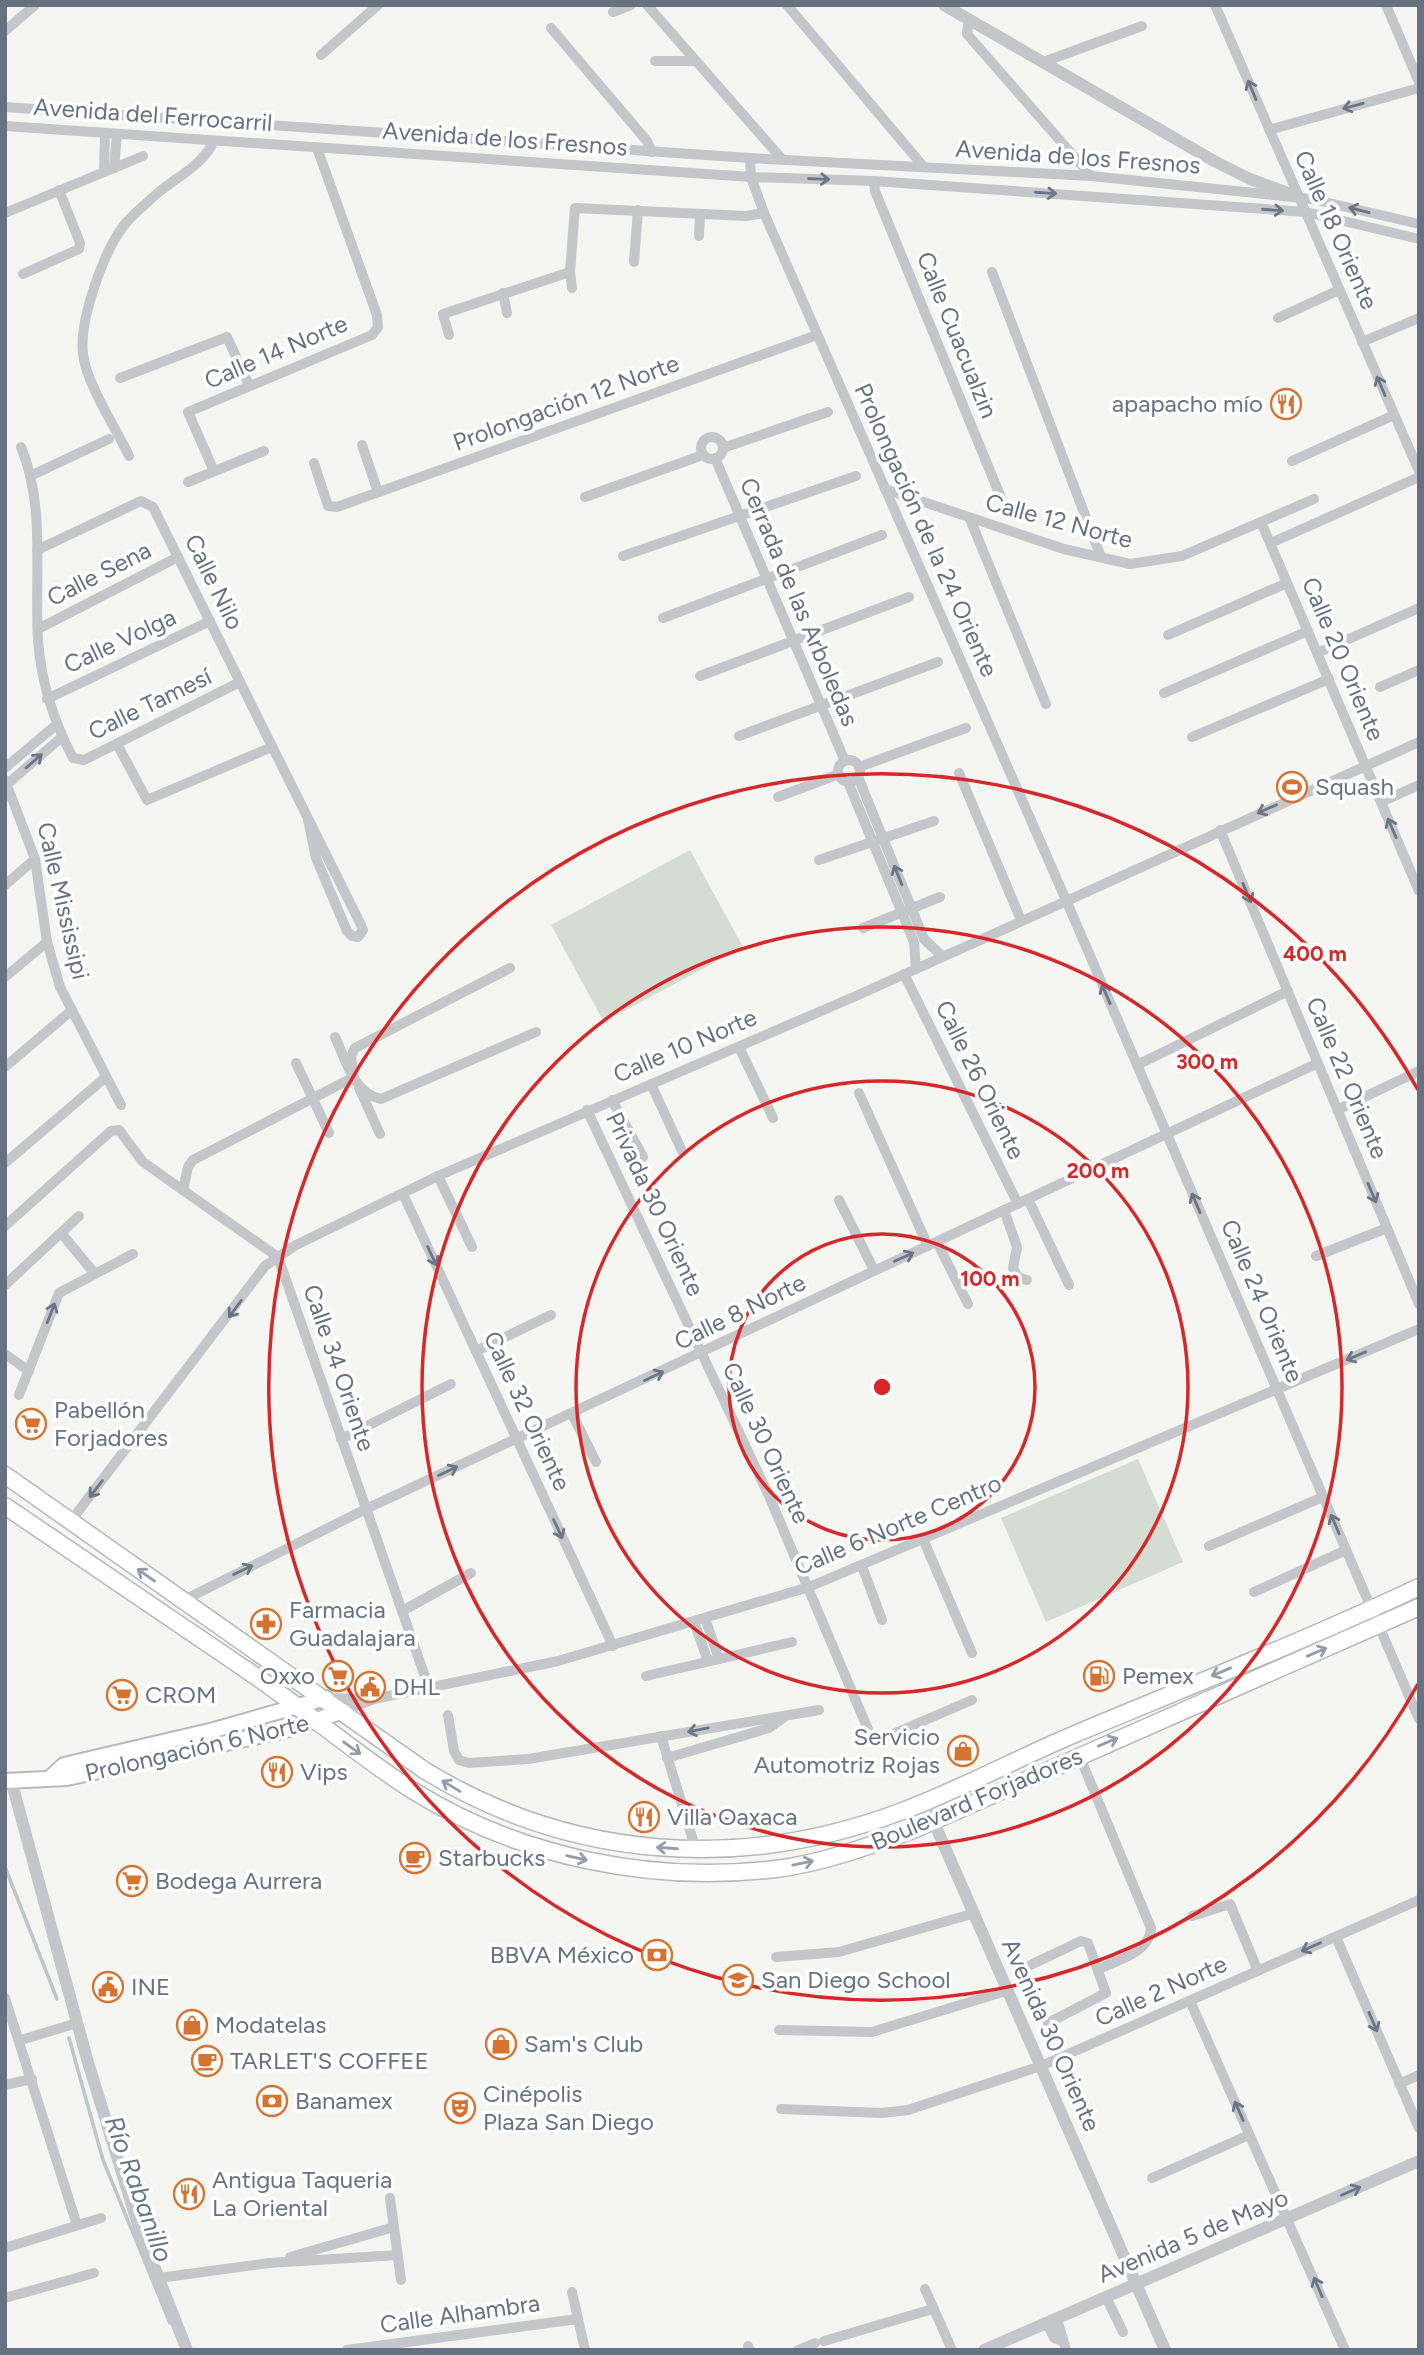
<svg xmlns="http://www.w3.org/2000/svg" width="1424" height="2355" viewBox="0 0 1424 2355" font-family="Figtree,sans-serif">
<rect width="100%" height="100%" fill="#f5f5f2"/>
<g fill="#d5dcd3">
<path d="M690,850L743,947L604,1022L551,925Z"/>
<path d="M1138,1459L1183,1562L1046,1622L1001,1518Z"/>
</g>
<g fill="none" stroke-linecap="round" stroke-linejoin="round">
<g stroke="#bec5cb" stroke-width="3.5">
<path d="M5,1867L57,1999"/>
<path d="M69,2038L103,2160L170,2323"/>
</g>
<g stroke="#b6b9be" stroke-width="18">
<g id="secondary">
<path d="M51,1777L64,1765L214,1730L326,1698"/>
<path d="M5,1781L67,1778L290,1729L343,1711"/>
</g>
</g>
<g stroke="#b4b7bb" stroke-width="19">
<g id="primary">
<path d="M5,1475L424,1770C572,1861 744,1872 905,1810C963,1788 1018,1758 1075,1734C1190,1686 1306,1640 1419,1587"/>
<path d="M5,1506C85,1561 165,1615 245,1669C302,1707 354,1753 412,1790C519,1857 651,1884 776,1869C823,1863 869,1846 913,1830L1419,1607"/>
</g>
</g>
<g stroke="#c4c6ca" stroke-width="10">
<path d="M647,5L781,158"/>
<path d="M787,5L923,166"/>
<path d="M1215,5L1419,471"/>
<path d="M1386,5L1419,82"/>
<path d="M613,12L631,5"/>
<path d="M969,19L967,34L1091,176"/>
<path d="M551,28L647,141L652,152"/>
<path d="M5,31L35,5"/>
<path d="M321,55L378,5"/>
<path d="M655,61H696"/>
<path d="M1046,61L1142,26"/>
<path d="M5,107L750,158"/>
<path d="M5,126L751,177L874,181L1306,212L1419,239"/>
<path d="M1269,130L1419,88"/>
<path d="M114,168L117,134"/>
<path d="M104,172L105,133"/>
<path d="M874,181L875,191L1004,505"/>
<path d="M5,213L143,156"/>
<path d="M1419,224L1312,199L1091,176L750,158L751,177L764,213L1066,900L1419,1719"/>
<path d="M699,236L700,214"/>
<path d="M634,262L638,210"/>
<path d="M992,272L1101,557"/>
<path d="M23,274L79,249L80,243L59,190"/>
<path d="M572,288L570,272L575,208L746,216L764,213"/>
<path d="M503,293L507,313"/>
<path d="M1278,318L1339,290"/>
<path d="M449,335L443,314L570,272"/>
<path d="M1362,342L1419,318"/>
<path d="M120,378L227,337L249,385"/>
<circle cx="712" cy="448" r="11"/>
<path d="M362,445L378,492"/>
<path d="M21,447C46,507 34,577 38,640C41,683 53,720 73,758L84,760L240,682"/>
<path d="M723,448L828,412"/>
<path d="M129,456C116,428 86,383 83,354C79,320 104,250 125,224C133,214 144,206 152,198C173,178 201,168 214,141"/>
<path d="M715,458L845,761"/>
<path d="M1292,461L1394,415"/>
<path d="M314,463L328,506L337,507L817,335"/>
<path d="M214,471L188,412L372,335L378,327L377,315L317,148"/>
<path d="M30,476L109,439"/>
<path d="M188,482L264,451"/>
<path d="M885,489L1064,549L1130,564L1182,556L1314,499"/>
<path d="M585,497L703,455"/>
<path d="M970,519L1046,704"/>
<path d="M1261,522L1419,891"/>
<path d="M1271,543L1419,477"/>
<path d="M37,550L141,501L153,507L361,925L363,930L358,937L352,936L347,931L316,858L308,820"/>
<path d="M623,556L856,476"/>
<path d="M663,618L882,535"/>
<path d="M38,629L178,557"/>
<path d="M1168,635L1287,583"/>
<path d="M1317,653L1419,608"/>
<path d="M700,676L909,597"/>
<path d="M1380,687L1419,670"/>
<path d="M1164,693L1308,631"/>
<path d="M47,699L210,621"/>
<path d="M739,736L938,662"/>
<path d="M1192,737L1329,679"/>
<path d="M117,744L147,800L272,747"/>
<circle cx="849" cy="771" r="11"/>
<path d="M859,767L966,728"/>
<path d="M5,768L56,725"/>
<path d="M959,773L1021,920"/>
<path d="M858,777L924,939L942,956"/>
<path d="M5,780L35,859L47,942L60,987L121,1105"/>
<path d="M848,782L914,942L916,969"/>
<path d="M5,786L62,737"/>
<path d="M778,797L839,774"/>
<path d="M1381,802L1419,785"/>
<path d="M1220,830L1419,1304"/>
<path d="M819,860L934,821"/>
<path d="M5,885L35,859"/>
<path d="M863,928L940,897"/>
<path d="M904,974L1018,1204"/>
<path d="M5,977L47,942"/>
<path d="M335,1037C346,1060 353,1093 381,1099L536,1032"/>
<path d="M739,1047L773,1118"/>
<path d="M296,1063L329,1133"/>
<path d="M1137,1065L1288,991"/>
<path d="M5,1067L72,1010"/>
<path d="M353,1070L351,1056L355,1048L510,968"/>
<path d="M651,1084L682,1151"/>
<path d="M359,1088L380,1134"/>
<path d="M859,1093L928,1246"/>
<path d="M612,1100L643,1157"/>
<path d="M587,1110L769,1496L870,1734L879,1740L972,1700"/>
<path d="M1337,1110L1419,1071"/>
<path d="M5,1163L106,1077"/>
<path d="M438,1176L472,1247"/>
<path d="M183,1190L188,1167L193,1160L354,1077"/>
<path d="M403,1194L613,1646"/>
<path d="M1028,1199L1069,1285"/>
<path d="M839,1200L874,1270"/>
<path d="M1004,1210L1017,1247L1013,1268L1018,1277L1027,1280"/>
<path d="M5,1226L111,1131L119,1130L143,1162L278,1257L429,1688"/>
<path d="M62,1234L95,1274"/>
<path d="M937,1242L968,1304"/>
<path d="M1316,1256L1387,1228"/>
<path d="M5,1285L79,1216"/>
<path d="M476,1351L551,1315"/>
<path d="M5,1354L29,1371"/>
<path d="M19,1395L59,1293L133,1254"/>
<path d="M572,1414L596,1462"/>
<path d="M341,1439L451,1384"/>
<path d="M70,1522L265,1266L296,1245L438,1176L856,996L1419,742"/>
<path d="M923,1539L972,1653"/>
<path d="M1209,1546L1323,1497"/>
<path d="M862,1566L882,1620"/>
<path d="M1254,1592L1346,1550"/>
<path d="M182,1601L366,1509L1318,1063"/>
<path d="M404,1610L471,1573"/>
<path d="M705,1618L719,1659"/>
<path d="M694,1622L708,1661"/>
<path d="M646,1676L792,1642"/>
<path d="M326,1698L374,1699L558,1661L809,1587L1419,1329"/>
<path d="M343,1711L374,1699"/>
<path d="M448,1715L454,1751L459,1760L469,1763L528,1759L819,1710"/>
<path d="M661,1736L696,1850"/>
<path d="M1079,1755L1151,1928C1150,1952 1118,1960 1099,1969"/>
<path d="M667,1758L769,1728L783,1718"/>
<path d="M1192,1916L1230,1904L1258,1971"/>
<path d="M1336,1937L1419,2128"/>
<path d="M776,1957L839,1952L975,1913"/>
<path d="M1022,1969L1081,1941L1088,1943L1106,1993L1048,2023"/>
<path d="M5,1998L77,2225"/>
<path d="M1190,2001L1345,2350"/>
<path d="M779,2030L872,2032L1009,1990"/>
<path d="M21,2040L77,2023"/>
<path d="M1399,2084L1419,2075"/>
<path d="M5,2085L32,2079"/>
<path d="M781,2109L882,2113L908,2110L1041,2066L1419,1900"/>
<path d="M1152,2178L1249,2135"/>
<path d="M390,2198L401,2280"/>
<path d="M5,2248L101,2218"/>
<path d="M290,2257L394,2227"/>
<path d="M159,2278L269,2263L398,2255"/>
<path d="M925,2289L952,2350"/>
<path d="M572,2292L585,2350"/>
<path d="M1106,2297L1123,2332"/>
<path d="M5,2298L94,2273"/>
<path d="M1057,2319L1066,2350"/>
<path d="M1047,2323L1054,2338L1062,2341"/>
<path d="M824,2341L933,2309"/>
<path d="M748,2346L750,2350"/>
<path d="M347,2350L578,2319"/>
<path d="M798,2350L815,2343"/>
</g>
<g stroke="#c4c6ca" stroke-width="12">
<path d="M944,5L1214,161L1250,179L1299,197"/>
<path d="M11,1780L87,2059L139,2228L187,2350"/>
<path d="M925,1802L1165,2350"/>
<path d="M984,2350L1419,2161"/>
</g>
<use href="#secondary" stroke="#fff" stroke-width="14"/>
<use href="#primary" stroke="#fff" stroke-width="16"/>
</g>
<defs><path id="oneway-shaft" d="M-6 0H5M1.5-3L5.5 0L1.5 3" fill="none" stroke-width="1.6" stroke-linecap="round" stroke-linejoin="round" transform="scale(1.75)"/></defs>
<g stroke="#6b7585">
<use href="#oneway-shaft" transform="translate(1252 90) rotate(-113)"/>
<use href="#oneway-shaft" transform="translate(1353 106) rotate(165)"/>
<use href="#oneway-shaft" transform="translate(819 179) rotate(2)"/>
<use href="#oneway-shaft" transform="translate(1046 193) rotate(4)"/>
<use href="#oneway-shaft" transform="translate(1273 210) rotate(4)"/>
<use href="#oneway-shaft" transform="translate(1359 210) rotate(-166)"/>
<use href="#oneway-shaft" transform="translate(1381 386) rotate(-113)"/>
<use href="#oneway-shaft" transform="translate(34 761) rotate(-41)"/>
<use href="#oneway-shaft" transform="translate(1267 809) rotate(156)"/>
<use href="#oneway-shaft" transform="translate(1392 828) rotate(-113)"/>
<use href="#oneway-shaft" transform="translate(898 875) rotate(-112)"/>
<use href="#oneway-shaft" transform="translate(1247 893) rotate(67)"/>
<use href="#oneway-shaft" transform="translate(1106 994) rotate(-113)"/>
<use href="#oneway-shaft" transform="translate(1372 1193) rotate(67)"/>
<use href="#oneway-shaft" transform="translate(1196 1203) rotate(-113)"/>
<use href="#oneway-shaft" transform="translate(432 1256) rotate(65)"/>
<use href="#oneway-shaft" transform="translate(904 1257) rotate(-24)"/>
<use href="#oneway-shaft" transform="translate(235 1309) rotate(126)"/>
<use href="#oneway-shaft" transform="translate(51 1313) rotate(-69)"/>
<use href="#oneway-shaft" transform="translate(1356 1356) rotate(157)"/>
<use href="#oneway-shaft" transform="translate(654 1376) rotate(-25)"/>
<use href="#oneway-shaft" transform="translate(448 1471) rotate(-25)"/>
<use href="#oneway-shaft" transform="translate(96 1489) rotate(128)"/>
<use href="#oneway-shaft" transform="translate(1335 1524) rotate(-113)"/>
<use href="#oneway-shaft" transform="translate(558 1529) rotate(65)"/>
<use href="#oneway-shaft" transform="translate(243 1570) rotate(-26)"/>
<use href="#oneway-shaft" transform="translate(698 1730) rotate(169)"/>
<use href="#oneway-shaft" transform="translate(1311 1947) rotate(156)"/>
<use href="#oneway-shaft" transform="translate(1373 2022) rotate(67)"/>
<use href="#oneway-shaft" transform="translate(1239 2111) rotate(-114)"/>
<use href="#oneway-shaft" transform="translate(1351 2191) rotate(-24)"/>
<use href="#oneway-shaft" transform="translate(1318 2287) rotate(-113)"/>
</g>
<g stroke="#949ca7">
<use href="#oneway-shaft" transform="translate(146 1575) rotate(-145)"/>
<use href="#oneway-shaft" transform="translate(1317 1652) rotate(-23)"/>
<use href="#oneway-shaft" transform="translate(1221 1672) rotate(157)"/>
<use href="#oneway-shaft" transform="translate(1108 1742) rotate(-23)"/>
<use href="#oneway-shaft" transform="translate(352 1748) rotate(36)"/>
<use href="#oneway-shaft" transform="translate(451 1786) rotate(-149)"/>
<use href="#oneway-shaft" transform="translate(667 1848) rotate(-176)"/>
<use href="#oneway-shaft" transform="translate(577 1858) rotate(13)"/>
<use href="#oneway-shaft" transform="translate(803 1863) rotate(-12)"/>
</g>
<g fill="none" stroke="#d62828" stroke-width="3.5">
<circle cx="882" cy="1387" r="153"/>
<circle cx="882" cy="1387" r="306"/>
<circle cx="882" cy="1387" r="460"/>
<path d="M1418 1684A613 613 0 1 1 1418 1090"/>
</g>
<defs>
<g id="restaurant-ring" transform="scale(1.575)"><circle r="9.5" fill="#fff" stroke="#d67331" stroke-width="1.5"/><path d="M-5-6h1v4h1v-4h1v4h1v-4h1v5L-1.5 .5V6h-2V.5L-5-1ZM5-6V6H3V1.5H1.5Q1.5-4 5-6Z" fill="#d67331"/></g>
<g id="stadium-ring" transform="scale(1.575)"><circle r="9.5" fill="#fff" stroke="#d67331" stroke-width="1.5"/><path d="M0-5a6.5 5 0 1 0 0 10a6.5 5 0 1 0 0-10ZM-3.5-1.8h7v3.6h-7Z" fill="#d67331"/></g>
<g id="supermarket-ring" transform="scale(1.575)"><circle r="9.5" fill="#fff" stroke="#d67331" stroke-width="1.5"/><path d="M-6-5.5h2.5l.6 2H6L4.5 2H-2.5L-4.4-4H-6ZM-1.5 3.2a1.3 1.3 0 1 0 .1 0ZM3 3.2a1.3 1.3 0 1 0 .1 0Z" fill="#d67331"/></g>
<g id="pharmacy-ring" transform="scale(1.575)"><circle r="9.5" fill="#fff" stroke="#d67331" stroke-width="1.5"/><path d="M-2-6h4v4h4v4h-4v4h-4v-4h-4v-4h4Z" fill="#d67331"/></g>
<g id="fuel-ring" transform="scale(1.575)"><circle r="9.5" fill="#fff" stroke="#d67331" stroke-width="1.5"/><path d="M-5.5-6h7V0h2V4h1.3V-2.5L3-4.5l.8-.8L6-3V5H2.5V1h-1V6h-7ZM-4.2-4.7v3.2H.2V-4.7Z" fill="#d67331"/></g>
<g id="civic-ring" transform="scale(1.575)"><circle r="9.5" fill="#fff" stroke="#d67331" stroke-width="1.5"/><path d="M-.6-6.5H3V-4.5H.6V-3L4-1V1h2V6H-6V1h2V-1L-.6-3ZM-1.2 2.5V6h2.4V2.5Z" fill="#d67331"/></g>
<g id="shop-ring" transform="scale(1.575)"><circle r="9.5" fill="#fff" stroke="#d67331" stroke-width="1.5"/><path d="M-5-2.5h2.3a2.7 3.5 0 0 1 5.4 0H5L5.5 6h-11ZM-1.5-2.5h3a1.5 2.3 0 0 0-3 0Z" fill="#d67331"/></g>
<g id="cafe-ring" transform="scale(1.575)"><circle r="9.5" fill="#fff" stroke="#d67331" stroke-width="1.5"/><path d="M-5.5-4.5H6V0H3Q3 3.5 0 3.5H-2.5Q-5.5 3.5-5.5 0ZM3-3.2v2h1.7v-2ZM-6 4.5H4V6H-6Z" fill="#d67331"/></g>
<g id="bank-ring" transform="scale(1.575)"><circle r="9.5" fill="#fff" stroke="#d67331" stroke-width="1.5"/><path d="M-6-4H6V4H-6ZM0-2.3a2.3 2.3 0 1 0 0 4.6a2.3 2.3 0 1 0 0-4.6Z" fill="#d67331"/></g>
<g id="school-ring" transform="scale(1.575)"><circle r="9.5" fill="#fff" stroke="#d67331" stroke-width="1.5"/><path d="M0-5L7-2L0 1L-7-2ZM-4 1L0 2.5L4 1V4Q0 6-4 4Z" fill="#d67331"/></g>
<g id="theatre-ring" transform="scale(1.575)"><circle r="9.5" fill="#fff" stroke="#d67331" stroke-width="1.5"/><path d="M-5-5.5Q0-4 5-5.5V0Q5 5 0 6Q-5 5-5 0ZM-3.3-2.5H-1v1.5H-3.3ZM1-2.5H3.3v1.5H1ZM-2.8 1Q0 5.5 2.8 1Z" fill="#d67331"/></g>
</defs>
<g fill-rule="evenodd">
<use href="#restaurant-ring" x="1286" y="404"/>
<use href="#stadium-ring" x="1292" y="787"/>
<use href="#supermarket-ring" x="31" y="1424"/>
<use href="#pharmacy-ring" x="266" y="1624"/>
<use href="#supermarket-ring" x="338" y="1676"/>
<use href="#fuel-ring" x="1099" y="1676"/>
<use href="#civic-ring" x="370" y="1687"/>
<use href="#supermarket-ring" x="122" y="1695"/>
<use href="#shop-ring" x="963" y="1751"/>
<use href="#restaurant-ring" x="277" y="1772"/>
<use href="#restaurant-ring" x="644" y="1817"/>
<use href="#cafe-ring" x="415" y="1858"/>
<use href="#supermarket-ring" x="132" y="1881"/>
<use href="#bank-ring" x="657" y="1955"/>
<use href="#school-ring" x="738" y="1980"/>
<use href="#civic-ring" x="108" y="1987"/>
<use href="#shop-ring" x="192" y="2025"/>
<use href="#shop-ring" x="501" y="2044"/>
<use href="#cafe-ring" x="207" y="2061"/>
<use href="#bank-ring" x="272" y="2101"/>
<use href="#theatre-ring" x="460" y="2108"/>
<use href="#restaurant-ring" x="189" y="2194"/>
</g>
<g text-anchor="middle" stroke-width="7" stroke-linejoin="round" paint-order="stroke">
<g font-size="24" fill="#667181" stroke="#fff">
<text transform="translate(153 115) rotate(4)" y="8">Avenida del Ferrocarril</text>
<text transform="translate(505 139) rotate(4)" y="8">Avenida de los Fresnos</text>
<text transform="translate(1078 157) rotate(4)" y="8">Avenida de los Fresnos</text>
<text transform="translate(1336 230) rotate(66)" y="8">Calle 18 Oriente</text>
<text transform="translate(957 335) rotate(68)" y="8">Calle Cuacualzin</text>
<text transform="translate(276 352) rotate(-23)" y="8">Calle 14 Norte</text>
<text transform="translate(566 403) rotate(-20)" y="8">Prolongación 12 Norte</text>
<text transform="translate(1059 521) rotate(15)" y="8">Calle 12 Norte</text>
<text transform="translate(926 530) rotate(66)" y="8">Prolongación de la 24 Oriente</text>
<text transform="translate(99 574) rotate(-27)" y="8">Calle Sena</text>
<text transform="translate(214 582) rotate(64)" y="8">Calle Nilo</text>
<text transform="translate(799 602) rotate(67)" y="8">Cerrada de las Arboledas</text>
<text transform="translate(120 641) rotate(-25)" y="8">Calle Volga</text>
<text transform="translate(1343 659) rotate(67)" y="8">Calle 20 Oriente</text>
<text transform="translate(150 704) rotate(-26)" y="8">Calle Tamesí</text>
<text transform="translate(63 901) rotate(77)" y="8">Calle Mississipi</text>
<text transform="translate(685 1046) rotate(-23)" y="8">Calle 10 Norte</text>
<text transform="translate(1347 1078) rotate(67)" y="8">Calle 22 Oriente</text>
<text transform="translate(980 1080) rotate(64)" y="8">Calle 26 Oriente</text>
<text transform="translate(655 1204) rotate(65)" y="8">Privada 30 Oriente</text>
<text transform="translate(1262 1301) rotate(67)" y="8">Calle 24 Oriente</text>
<text transform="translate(740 1312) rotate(-26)" y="8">Calle 8 Norte</text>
<text transform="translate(339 1368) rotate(71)" y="8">Calle 34 Oriente</text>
<text transform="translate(527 1411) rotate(65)" y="8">Calle 32 Oriente</text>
<text transform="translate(766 1443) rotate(65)" y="8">Calle 30 Oriente</text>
<text transform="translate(898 1525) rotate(-23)" y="8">Calle 6 Norte Centro</text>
<text transform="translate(197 1748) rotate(-13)" y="8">Prolongación 6 Norte</text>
<text transform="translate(977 1799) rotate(-23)" y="8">Boulevard Forjadores</text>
<text transform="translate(1161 1991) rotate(-24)" y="8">Calle 2 Norte</text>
<text transform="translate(1051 2035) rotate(66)" y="8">Avenida 30 Oriente</text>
<text transform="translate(1193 2236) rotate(-23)" y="8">Avenida 5 de Mayo</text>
<text transform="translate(460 2314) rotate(-8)" y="8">Calle Alhambra</text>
</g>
<g font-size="24" fill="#667181" stroke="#fff" text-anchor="start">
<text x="1263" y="412" text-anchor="end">apapacho mío</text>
<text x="1315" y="795">Squash</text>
<text x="54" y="1418">Pabellón<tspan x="54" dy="28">Forjadores</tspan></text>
<text x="289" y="1618">Farmacia<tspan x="289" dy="28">Guadalajara</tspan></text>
<text x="315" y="1684" text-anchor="end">Oxxo</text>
<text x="1122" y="1684">Pemex</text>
<text x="393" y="1695">DHL</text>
<text x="145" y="1703">CROM</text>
<text x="940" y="1745" text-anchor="end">Servicio<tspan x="940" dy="28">Automotriz Rojas</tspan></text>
<text x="300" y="1780">Vips</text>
<text x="667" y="1825">Villa Oaxaca</text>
<text x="438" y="1866">Starbucks</text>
<text x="155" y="1889">Bodega Aurrera</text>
<text x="634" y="1963" text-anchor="end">BBVA México</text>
<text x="761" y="1988">San Diego School</text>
<text x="131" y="1995">INE</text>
<text x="215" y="2033">Modatelas</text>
<text x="524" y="2052">Sam's Club</text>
<text x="230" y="2069">TARLET'S COFFEE</text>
<text x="483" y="2102">Cinépolis<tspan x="483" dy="28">Plaza San Diego</tspan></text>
<text x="295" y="2109">Banamex</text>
<text x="212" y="2188">Antigua Taqueria<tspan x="212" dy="28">La Oriental</tspan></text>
</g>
<g font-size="26" font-style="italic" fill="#677885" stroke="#fff">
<text transform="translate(139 2189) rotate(70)" y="9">Río Rabanillo</text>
</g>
</g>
<circle cx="882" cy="1387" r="10" fill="#d62828" stroke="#fff" stroke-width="3.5"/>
<g font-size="21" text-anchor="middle" font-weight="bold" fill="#d62828" stroke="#fff" stroke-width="7" stroke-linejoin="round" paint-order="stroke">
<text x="1315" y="961">400 m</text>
<text x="1207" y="1069">300 m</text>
<text x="1098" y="1178">200 m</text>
<text x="990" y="1286">100 m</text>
</g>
<rect width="1424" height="2355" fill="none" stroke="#667181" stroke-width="14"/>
</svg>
